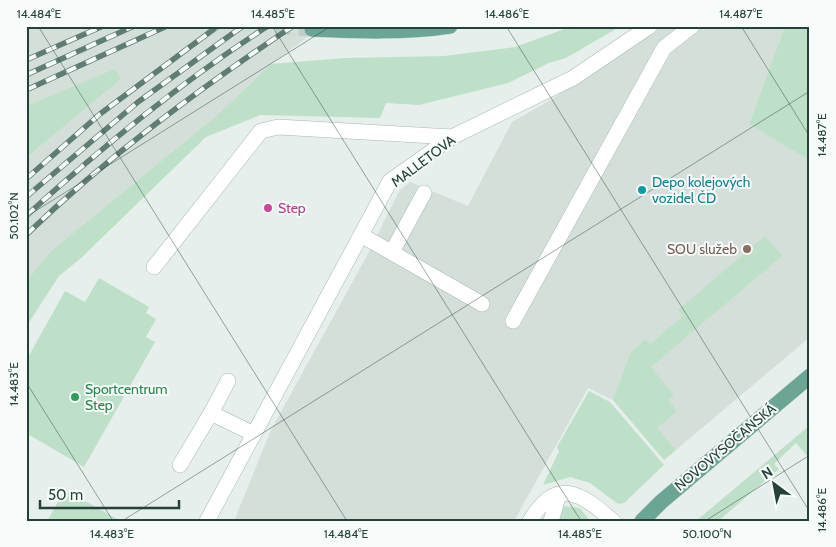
<svg xmlns="http://www.w3.org/2000/svg" width="836" height="547" viewBox="0 0 836 547" font-family="Cabin,sans-serif">
<rect width="100%" height="100%" fill="#e6efeb"/>
<g fill="#d4dfda">
<path d="M29,26H322L271,64L216,116L51,251L26,281V158L121,79L115,70L26,106V27Z"/>
<path d="M663,26H785L749,124L810,161V337L664,460L613,400L588,388L514,521H234L271,430L370,250L399,191L410,182L468,206L512,122L552,99Z"/>
</g>
<g fill="#bfe0c8">
<path d="M573,26H621L566,58L549,63L508,83L419,105L386,103L380,118L260,115L206,137L81,258L59,276L26,327V281L51,251L216,116L271,64L344,58L444,56L515,47Z"/>
<path d="M785,26H810V161L749,124Z"/>
<path d="M115,69L121,79L26,158V106Z"/>
<path d="M765,236L782,256L651,367L674,395L668,400L677,411L657,428L676,450L664,460L613,400L631,352L646,339L650,344L683,316L678,310Z"/>
<path d="M99,278L149,307L146,313L156,319L146,337L155,342L84,467L26,433V361L65,291L85,302Z"/>
<path d="M589,391L610,402L664,465L624,503L618,504L590,483L570,477L543,485L559,451L557,447Z"/>
<path d="M810,425L809,458L796,443L774,464L779,469L718,521H696Z"/>
<path d="M65,490L121,521H47Z"/>
<path d="M564,506L580,508L590,521H559Z"/>
</g>
<g fill="none" stroke-linecap="round" stroke-linejoin="round">
<path stroke="#bfccc8" stroke-width="15" stroke-dasharray="15 8" stroke-linecap="butt" d="M276,26L312,29"/>
<g stroke="#a8b8b2" stroke-width="16">
<g id="minor">
<path d="M361,235L482,304"/>
<path d="M392,252L424,193"/>
<path d="M154,267L261,131L278,127L452,137"/>
<path d="M513,321L664,48L692,26"/>
<path d="M228,381L211,413L254,434"/>
<path d="M180,465L211,413"/>
<path d="M207,521L390,181L452,137L573,78L650,26"/>
<path d="M530,521C556,476 581,493 613,521"/>
<path d="M551,521L559,494"/>
</g>
</g>
<g stroke="#c2cac8" stroke-width="16">
<g id="major">
<path d="M312,29C358,31 405,33 450,26"/>
<path d="M642,521L661,502L810,376"/>
</g>
</g>
<use href="#minor" stroke="#fff" stroke-width="15"/>
<use href="#major" stroke="#6aa596" stroke-width="15"/>
<g stroke="#5f7d75" stroke-width="5.5">
<g id="rail">
<path d="M26,60L103,26"/>
<path d="M26,75L134,26"/>
<path d="M26,90L167,26"/>
<path d="M26,179L100,114L218,26"/>
<path d="M26,197L138,102L243,26"/>
<path d="M26,216C102,147 181,82 268,26"/>
<path d="M26,235C108,156 199,89 293,26"/>
</g>
</g>
<use href="#rail" stroke="#f7fbf9" stroke-width="4" stroke-dasharray="11" stroke-linecap="butt"/>
</g>
<path fill="none" stroke="#24423a" stroke-width="1" stroke-opacity="0.45" d="M38,26L347,521M272,26L581,521M506,26L810,512M741,26L810,137M26,217L331,26M26,382L113,521M122,521L810,91M705,521L810,455"/>
<circle fill="#0f9aa8" stroke="#f7fbf9" stroke-width="2" cx="642" cy="190" r="5"/>
<circle fill="#d1479c" stroke="#f7fbf9" stroke-width="2" cx="268" cy="208" r="5"/>
<circle fill="#8d6e63" stroke="#f7fbf9" stroke-width="2" cx="747" cy="249" r="5"/>
<circle fill="#2e9e5b" stroke="#f7fbf9" stroke-width="2" cx="75" cy="397" r="5"/>
<g text-anchor="middle" stroke-width="4" stroke-linejoin="round" paint-order="stroke">
<g font-size="14" fill="#24423a" stroke="#f7fbf9">
<text transform="translate(423 161) rotate(-37)" y="5">MALLETOVA</text>
<text transform="translate(725 447) rotate(-40)" y="5">NOVOVYSOČANSKÁ</text>
</g>
<g font-size="14" fill="#0d838f" stroke="#f7fbf9" text-anchor="start">
<text x="652" y="187">Depo kolejových<tspan x="652" dy="16">vozidel ČD</tspan></text>
</g>
<g font-size="14" fill="#b23c85" stroke="#f7fbf9" text-anchor="start">
<text x="278" y="213">Step</text>
</g>
<g font-size="14" fill="#785e54" stroke="#f7fbf9" text-anchor="end">
<text x="737" y="254">SOU služeb</text>
</g>
<g font-size="14" fill="#27864d" stroke="#f7fbf9" text-anchor="start">
<text x="85" y="394">Sportcentrum<tspan x="85" dy="16">Step</tspan></text>
</g>
</g>
<rect width="836" height="547" fill="none" stroke="#f7fbf9" stroke-width="55"/>
<g transform="translate(774 484) rotate(328)" stroke="#f7fbf9" stroke-width="4" paint-order="stroke">
<path d="M0-4L9 19L0 12L-9 19Z" fill="#24423a"/>
<text y="-8" font-size="14" font-weight="bold" text-anchor="middle" fill="#24423a">N</text>
</g>
<path d="M40 500v8h139v-8" fill="none" stroke="#24423a" stroke-width="2.5"/>
<text x="48" y="500" font-size="15" fill="#24423a" stroke="#f7fbf9" stroke-width="4" paint-order="stroke">50 m</text>
<rect x="28" y="28" width="780" height="492" fill="none" stroke="#24423a" stroke-width="2"/>
<g font-size="12" text-anchor="middle" fill="#24423a">
<text x="39" y="18">14.484°E</text>
<text x="273" y="18">14.485°E</text>
<text x="507" y="18">14.486°E</text>
<text x="741" y="18">14.487°E</text>
<text transform="translate(822 135) rotate(-90)" y="4">14.487°E</text>
<text transform="translate(14 216) rotate(-90)" y="4">50.102°N</text>
<text transform="translate(14 384) rotate(-90)" y="4">14.483°E</text>
<text transform="translate(822 510) rotate(-90)" y="4">14.486°E</text>
<text x="112" y="538">14.483°E</text>
<text x="346" y="538">14.484°E</text>
<text x="580" y="538">14.485°E</text>
<text x="707" y="538">50.100°N</text>
</g>
</svg>
